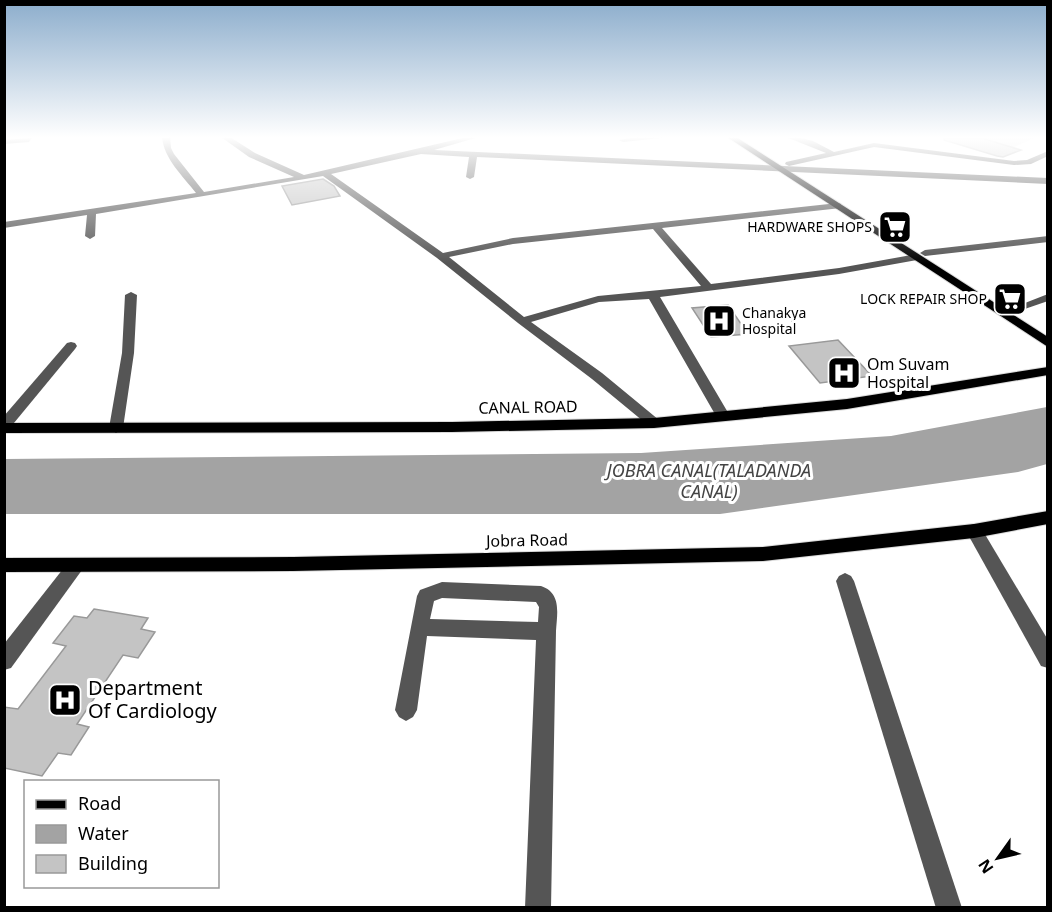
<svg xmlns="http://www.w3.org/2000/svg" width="1052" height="912" viewBox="0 0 1052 912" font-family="'Noto Sans',sans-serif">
<rect width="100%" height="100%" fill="#fff"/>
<path fill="#dcdcdc" d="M978,137H1037L1002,152Z"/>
<path fill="#a3a3a3" d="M1047,407V464L1018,472L720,514H5V459L641,453L891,436Z"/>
<g fill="#c4c4c4" stroke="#999" stroke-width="1.5">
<path d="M944,137H978L1021,150L1003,157L997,156L944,140Z"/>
<path d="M323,179L334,186L340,196L292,205L282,186Z"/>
<path d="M728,305L748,334L711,337L692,308Z"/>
<path d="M838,340L872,376L820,383L789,346Z"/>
<path d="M94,609L148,618L141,629L155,632L138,658L123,655L77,724L89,727L71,755L58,753L42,776L4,768V707L18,709L66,646L53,643L74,616L87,618Z"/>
</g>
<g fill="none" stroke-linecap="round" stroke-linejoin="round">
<g stroke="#dbdbdb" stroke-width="2">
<g id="major">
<path d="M727,137H736L1048,337V347Z"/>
<path d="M1048,367V375L847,409L654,428L452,432L4,433V423L452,422L654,418L847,399Z"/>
<path d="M1048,511V524L974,538L763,561L293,571L4,572V558L293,557L763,547L974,524Z"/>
</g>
</g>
<g fill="#555" fill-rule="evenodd">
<path d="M162,137H170L171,148L174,154L204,192L294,177L249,157L221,137H230L255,153L304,175L467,137H479L434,150L1048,178V184L477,157L474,177L470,179L466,177L469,157L421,154L331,174L443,253L513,238L838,203L841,204V208L662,228L711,284L839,268L917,254L922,257L917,260L839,274L660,297L730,416L723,421L716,416L649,299L599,302L531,322L602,373L659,420L661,423L659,426H649L592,379L518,323L437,258L323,176L96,214L95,236L90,239L85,236L87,215L4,228V222L196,193C183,176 164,159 162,137ZM653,229L701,286L598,296L524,317L449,257L513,244Z"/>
<path d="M637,137H670L623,142L619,140Z"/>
<path d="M786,137H797L813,141L834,152L874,143L1014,161L1027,160L1048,151V156L1031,164L1014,165L874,147L789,166L785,164L786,162L826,153Z"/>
<path d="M32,138L29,142L4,144V140Z"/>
<path d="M1048,236V242L925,256L920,253L925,250Z"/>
<path d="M131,292L137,295L134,353L123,428L116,433L109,428L122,353L125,295Z"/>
<path d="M1048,294V301L1013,313L1007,310Z"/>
<path d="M71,342L75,343L77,346L75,349L9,429L4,431V416L67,343Z"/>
<path d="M974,524L980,526L1048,640V668L1041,666L966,531L968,526Z"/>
<path d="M76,558L82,560L85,565L82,570L11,668L4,670V644L70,560Z"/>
<path d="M845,573L851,576L854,581L962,908H936L836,581L839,576Z"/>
<path d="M442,582L541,586C562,593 557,614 556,631L551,908H525L536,640L427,636L417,710L413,717L406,721L399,717L395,710L417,596L420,590ZM442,598L536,602L539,607L538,622L430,619L434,601Z"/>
</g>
<use href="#major" fill="#000" fill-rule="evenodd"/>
</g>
<linearGradient id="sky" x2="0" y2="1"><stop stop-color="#8cadcc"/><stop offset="0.52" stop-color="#fff"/><stop offset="1" stop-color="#fff" stop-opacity="0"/></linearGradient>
<rect width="1052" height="264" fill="url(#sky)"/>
<defs>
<g id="supermarket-square" transform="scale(1.725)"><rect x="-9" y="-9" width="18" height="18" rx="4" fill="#000" stroke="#fff"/><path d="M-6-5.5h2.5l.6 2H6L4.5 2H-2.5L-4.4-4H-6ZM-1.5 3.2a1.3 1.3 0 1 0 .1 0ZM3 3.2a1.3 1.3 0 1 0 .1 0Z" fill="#fff"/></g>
<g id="hospital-square" transform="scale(1.725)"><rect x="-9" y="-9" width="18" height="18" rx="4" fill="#000" stroke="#fff"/><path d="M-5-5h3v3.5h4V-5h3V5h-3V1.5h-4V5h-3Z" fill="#fff"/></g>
</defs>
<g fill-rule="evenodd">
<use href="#supermarket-square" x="895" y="227"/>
<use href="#supermarket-square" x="1010" y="299"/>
<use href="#hospital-square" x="719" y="321"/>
<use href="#hospital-square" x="844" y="373"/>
<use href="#hospital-square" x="65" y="700"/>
</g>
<g text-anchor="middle" stroke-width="6" stroke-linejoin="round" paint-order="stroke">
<g font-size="14" fill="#000" stroke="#fff" text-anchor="end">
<text x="872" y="232">HARDWARE SHOPS</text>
<text x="987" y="304">LOCK REPAIR SHOP</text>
<text x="742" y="318" text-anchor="start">Chanakya<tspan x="742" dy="16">Hospital</tspan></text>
</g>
<g font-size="16" fill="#000" stroke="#fff" text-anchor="start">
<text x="867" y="370">Om Suvam<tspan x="867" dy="18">Hospital</tspan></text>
</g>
<g font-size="16" fill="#000" stroke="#fff">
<text transform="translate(528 407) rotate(-1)" y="6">CANAL ROAD</text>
<text transform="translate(527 540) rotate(-1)" y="6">Jobra Road</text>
</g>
<g font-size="18" font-style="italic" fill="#444" stroke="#fff">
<text x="709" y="477">JOBRA CANAL(TALADANDA<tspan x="709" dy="21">CANAL)</tspan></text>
</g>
<g font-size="20" fill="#000" stroke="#fff" text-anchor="start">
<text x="88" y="695">Department<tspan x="88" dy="23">Of Cardiology</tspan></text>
</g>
</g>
<rect width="1052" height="912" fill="none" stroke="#000000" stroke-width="12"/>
<rect x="24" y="780" width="195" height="108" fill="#ffffff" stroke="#999999" stroke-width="1.5"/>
<rect x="36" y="800" width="30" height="9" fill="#000000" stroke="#999999" stroke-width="1.5"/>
<text x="78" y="810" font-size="18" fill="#000000">Road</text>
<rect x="36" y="825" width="30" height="18" fill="#a3a3a3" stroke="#999999" stroke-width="1.5"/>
<text x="78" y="840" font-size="18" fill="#000000">Water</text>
<rect x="36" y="855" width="30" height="18" fill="#c4c4c4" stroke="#999999" stroke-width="1.5"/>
<text x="78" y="870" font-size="18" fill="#000000">Building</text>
<g transform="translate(998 858) rotate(236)" stroke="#ffffff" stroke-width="4.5" paint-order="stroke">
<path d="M0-4.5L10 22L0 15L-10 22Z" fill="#000000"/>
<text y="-9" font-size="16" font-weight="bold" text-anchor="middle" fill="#000000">N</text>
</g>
</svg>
